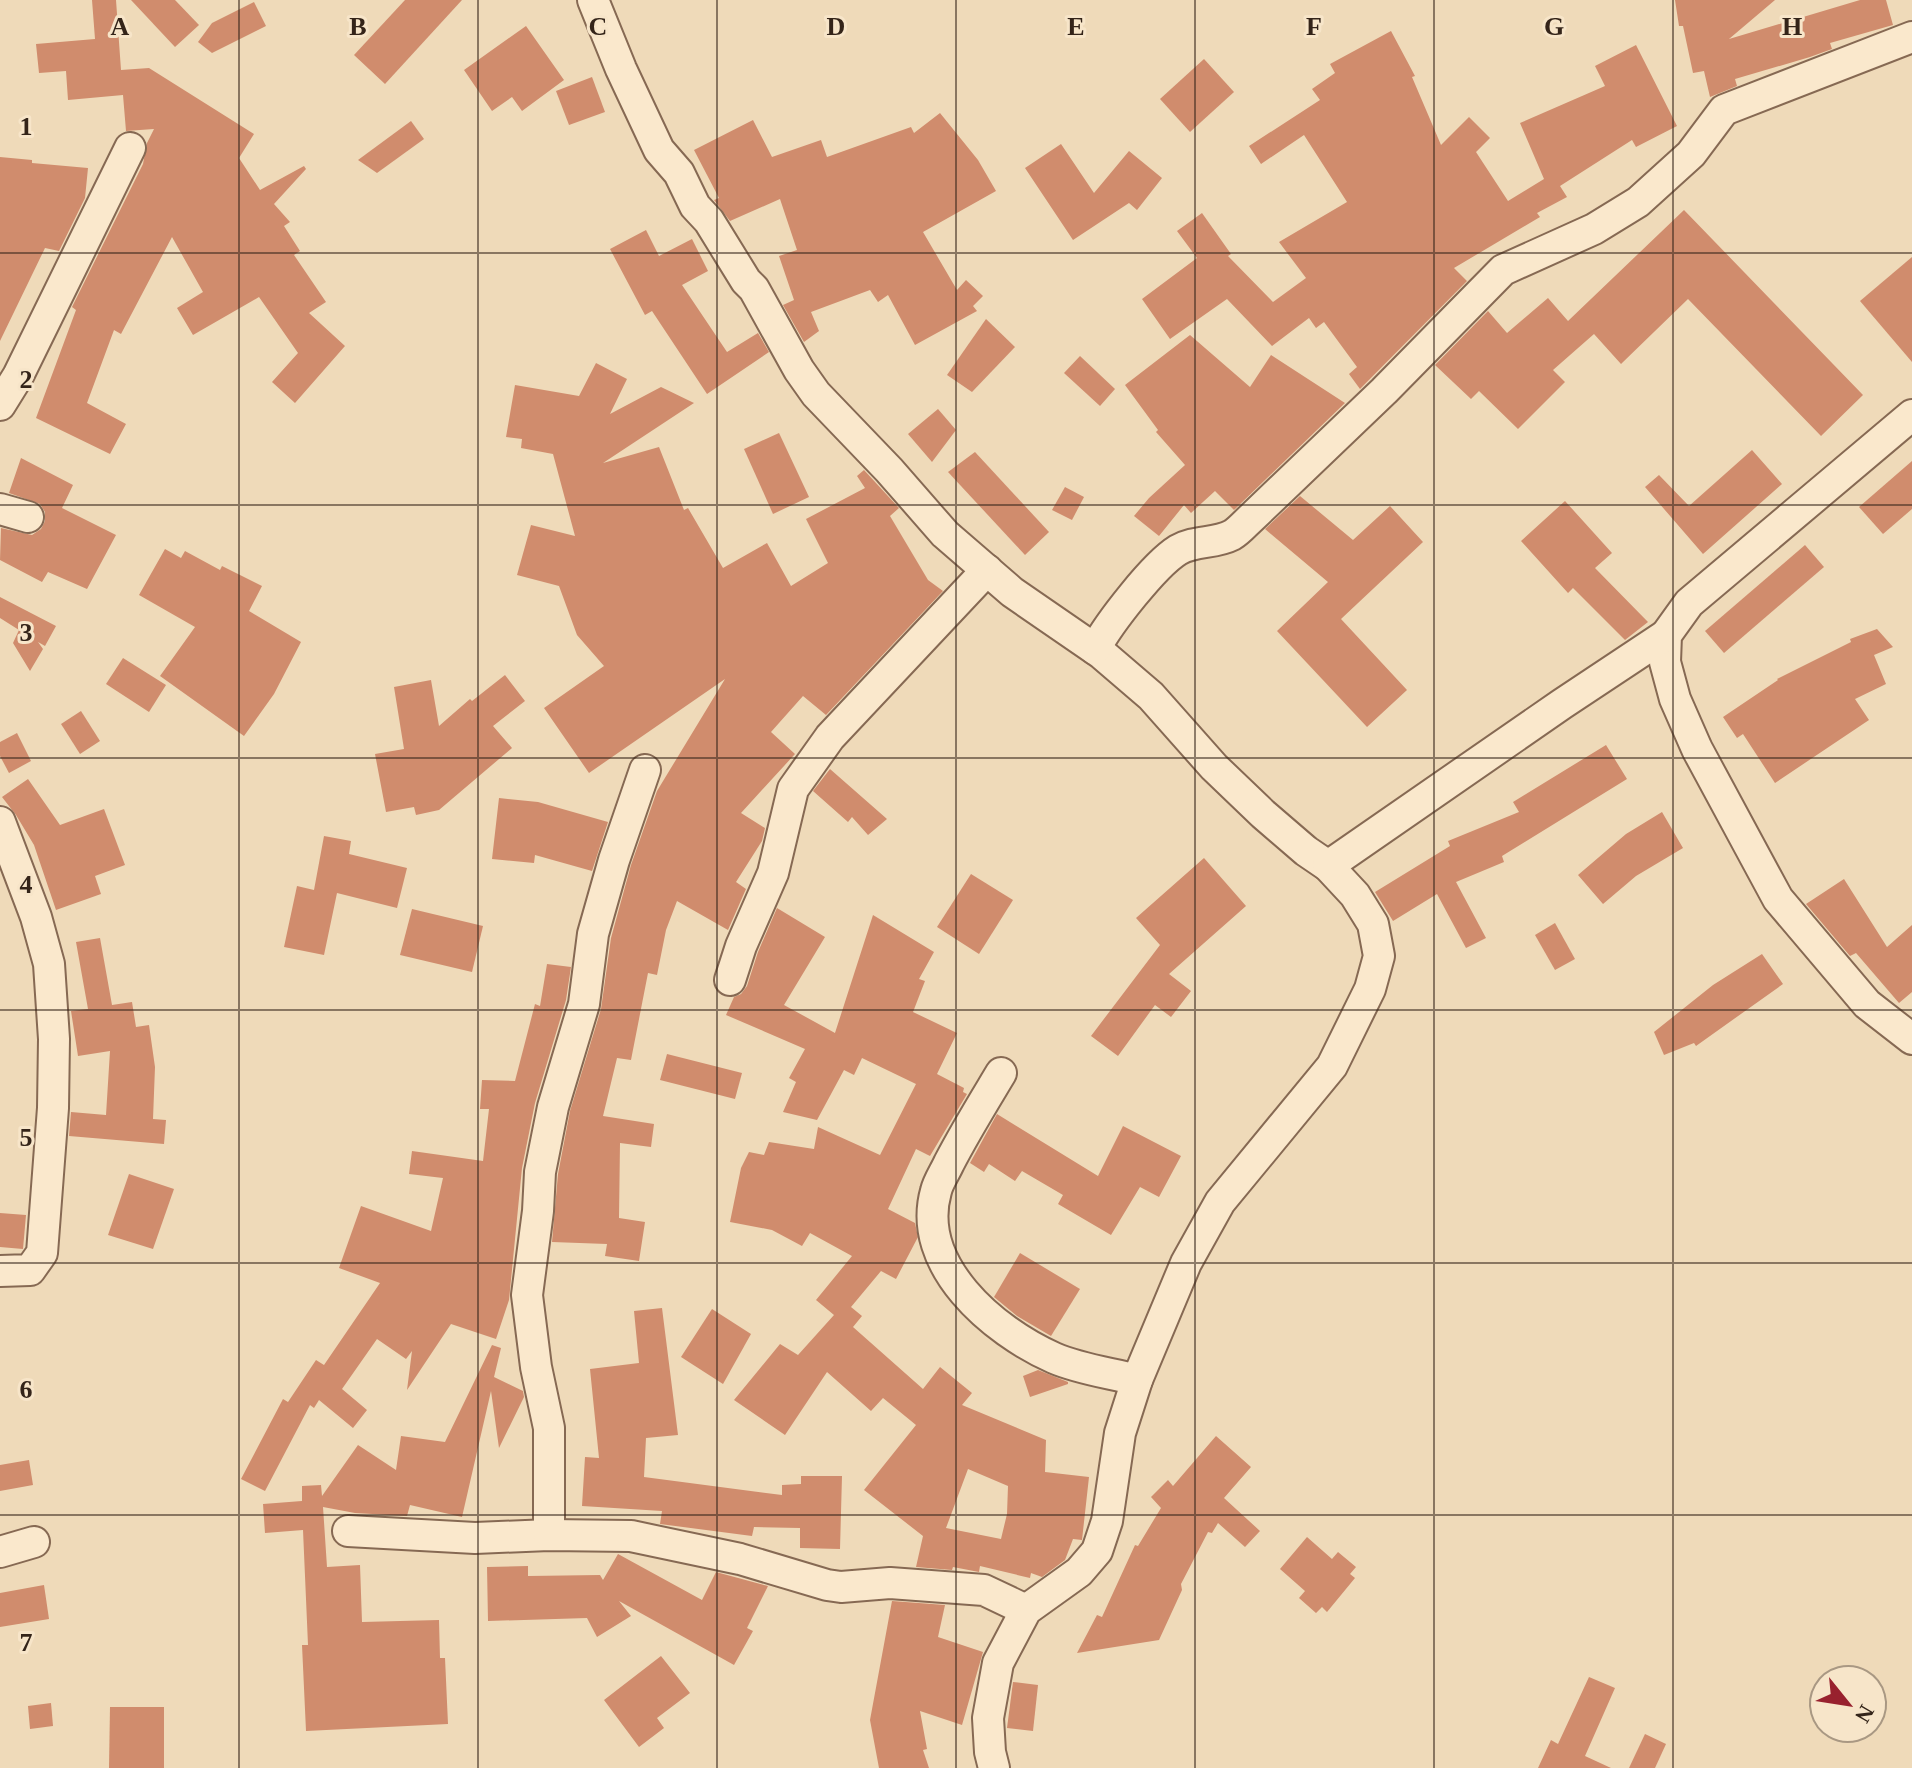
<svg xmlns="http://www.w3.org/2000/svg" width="1912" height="1768" viewBox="0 0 1912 1768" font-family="'Times New Roman',serif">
<rect width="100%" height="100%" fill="#efdab9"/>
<g fill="#d08c6d" fill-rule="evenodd">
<path d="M92,0H116L121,70L149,68L254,134L239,158L260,190L304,166L306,169L274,204L290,222L284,226L300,251L294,255L326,302L309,313L345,346L295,403L272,382L298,353L259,297L193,335L177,308L203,292L172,237L121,334L114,330L87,403L126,424L110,454L36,418L76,310L72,307L143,164L147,143L154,129L126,131L123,95L68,100L66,71L39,73L36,44L95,39Z"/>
<path d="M131,0H175L199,25L175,47Z"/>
<path d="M405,0H462L385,84L354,55Z"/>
<path d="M1675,0H1775L1729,39L1860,0H1886L1893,25L1830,43L1832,49L1810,57L1735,79L1737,86L1710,97L1704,71L1693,73L1683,26H1679Z"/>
<path d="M254,2L266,26L212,53L198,42L212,23Z"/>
<path d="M526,26L564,80L522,111L512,97L492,111L464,70Z"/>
<path d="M1391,31L1415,76L1412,77L1441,145L1469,117L1490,138L1476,152L1508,201L1544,179L1520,123L1605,86L1595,66L1636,45L1677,126L1636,147L1632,140L1560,186L1567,197L1537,213L1540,217L1454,268L1467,281L1360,389L1349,374L1357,367L1324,322L1316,328L1309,318L1272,346L1227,299L1170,339L1142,299L1197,258L1177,231L1202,213L1231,254L1228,256L1273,302L1306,278L1279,242L1347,202L1304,135L1261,164L1249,146L1320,100L1312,89L1335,73L1330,64Z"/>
<path d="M1204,59L1234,92L1190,132L1160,99Z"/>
<path d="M592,77L605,112L569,125L556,91Z"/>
<path d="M940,113L978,160L996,191L923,232L957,290L966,280L983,296L973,306L977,311L915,345L888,295L878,302L870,290L811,312L819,331L804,342L783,305L794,300L779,256L797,250L780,199L730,221L714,200L719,198L694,150L753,120L772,157L821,140L827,157L911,127L914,133Z"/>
<path d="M411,121L424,139L377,173L358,160Z"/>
<path d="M1061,144L1094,193L1129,151L1162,178L1137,210L1129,203L1073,240L1025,168Z"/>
<path d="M0,157L32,160V163L88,168L85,198L59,251L45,248L0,341Z"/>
<path d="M1684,210L1863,395L1821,436L1688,299L1621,364L1594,334L1553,370L1565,382L1518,429L1479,391L1471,399L1435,365L1488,311L1507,333L1548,298L1568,321Z"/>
<path d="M646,230L659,256L692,239L708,271L682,285L727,352L758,333L769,352L707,394L652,311L645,315L610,249Z"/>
<path d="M1912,257V362L1860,301Z"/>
<path d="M986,319L1015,347L972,392L947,375Z"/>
<path d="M1190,335L1250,387L1271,355L1345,403L1234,510L1215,491L1191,513L1184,505L1159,536L1134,516L1149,498L1185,465L1156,432L1158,430L1125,385Z"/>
<path d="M1080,356L1115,389L1100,406L1064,373Z"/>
<path d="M596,363L627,379L610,414L661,387L694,403L603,463L659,447L684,510L688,508L723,568L767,543L791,586L828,563L806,519L865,488L857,476L864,470L899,508L890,516L928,580L943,591L826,715L803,696L771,732L795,754L741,813L765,828L762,841L736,882L746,889L728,930L677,901L666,930L657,975L648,973L631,1060L617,1058L603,1116L654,1124L651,1147L620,1143L619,1218L645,1222L639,1261L605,1256L607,1244L552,1242L558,1174L570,1111L601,1009L611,938L631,865L657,791L725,679L589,773L544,708L604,666L577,635L559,586L517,575L531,525L575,536L553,454L521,448L522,439L506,437L515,385L579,396Z"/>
<path d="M938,409L956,430L932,462L908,434Z"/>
<path d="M779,433L809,497L773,514L744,449Z"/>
<path d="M1752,450L1782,484L1703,554L1645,487L1659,475L1689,506Z"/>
<path d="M975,452L1049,532L1025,555L948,472Z"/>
<path d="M21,458L73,485L62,508L116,535L87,589L48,572L42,582L0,560L1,528L32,535L41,529L45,521V512L40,504L9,493Z"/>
<path d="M1912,461V509L1883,534L1859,507Z"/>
<path d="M1065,487L1084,497L1072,520L1052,510Z"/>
<path d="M1300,496L1353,540L1390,506L1423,542L1341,619L1407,690L1367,727L1277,631L1328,582L1265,529Z"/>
<path d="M1565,501L1612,553L1595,568L1648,622L1625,640L1573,588L1568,593L1521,541Z"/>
<path d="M1805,545L1824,567L1724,653L1705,631Z"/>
<path d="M165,549L181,558L185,551L220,570L222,566L262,586L249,611L301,642L274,694L244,736L160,676L195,627L139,595Z"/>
<path d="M0,597L56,626L45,646L38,642L43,649L30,671L13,643L19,630L0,618Z"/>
<path d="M1877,629L1893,647L1874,655L1886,684L1855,699L1869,720L1775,783L1743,734L1737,738L1723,717L1778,680L1777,679L1851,642L1850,639Z"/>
<path d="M123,658L166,685L149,712L106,684Z"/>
<path d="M505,675L525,701L493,726L512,748L439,810L416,815L414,807L386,812L375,754L404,749L394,687L431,680L439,726L470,699L472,701Z"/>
<path d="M81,711L100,741L80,754L61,724Z"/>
<path d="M17,733L31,761L9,773L0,756V742Z"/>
<path d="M1606,745L1627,779L1502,856L1504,862L1456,882L1486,938L1466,948L1437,894L1393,921L1375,892L1450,846L1448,841L1519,812L1513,802Z"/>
<path d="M830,769L887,819L868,835L852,817L848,822L813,791Z"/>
<path d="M28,779L60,825L104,809L125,865L95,876L101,894L56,910L34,845L16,815L2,797Z"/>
<path d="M499,798L538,802L608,822L592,871L535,855L534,863L492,859Z"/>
<path d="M1662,812L1683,848L1636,876L1603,904L1578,875L1626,834Z"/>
<path d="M324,836L351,841L349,854L407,868L397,908L337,893L324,955L284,947L297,886L314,890Z"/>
<path d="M1204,858L1246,906L1169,974L1191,991L1171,1017L1155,1005L1118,1056L1091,1036L1160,945L1136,918Z"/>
<path d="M971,874L1013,900L979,954L937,927Z"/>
<path d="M1844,879L1887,947L1912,925V992L1899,1003L1856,953L1850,956L1806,904Z"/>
<path d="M777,908L825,937L784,1005L835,1033L873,915L934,952L919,979L925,981L913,1012L957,1033L937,1074L964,1088L963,1092L967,1094L930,1156L916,1149L888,1209L915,1223L918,1237L896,1279L881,1271L851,1307L862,1316L853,1327L923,1389L940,1367L972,1393L962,1405L1046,1440L1045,1472L1089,1477L1082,1540L1073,1539L1065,1560L1042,1577L1031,1573L1030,1578L980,1566L979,1572L953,1567L952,1570L916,1567L923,1536L864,1490L916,1425L883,1398L871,1411L827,1372L785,1435L734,1400L780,1344L798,1355L834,1315L816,1300L852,1256L810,1233L802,1246L772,1230L730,1222L741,1168L749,1152L764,1155L769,1142L814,1149L818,1127L880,1155L916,1084L862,1058L854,1075L844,1070L817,1120L783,1112L796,1082L789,1078L805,1049L726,1015L734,997L741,994L747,986L758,952ZM968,1469L1008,1486L1007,1514L1001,1539L946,1528Z"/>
<path d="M412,909L483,926L472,972L400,955Z"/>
<path d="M1555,923L1575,959L1555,970L1535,935Z"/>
<path d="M100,938L112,1005L132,1002L136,1027L149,1025L155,1067L153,1119L166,1120L164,1144L69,1136L71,1112L106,1115L110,1051L78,1056L71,1011L88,1009L76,942Z"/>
<path d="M1762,954L1783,984L1696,1046L1694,1043L1664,1055L1654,1032L1713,985Z"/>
<path d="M547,964L571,967L566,1000L535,1103L522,1168L509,1300L496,1339L451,1324L407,1390L412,1351L406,1359L377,1339L342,1389L367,1410L353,1428L319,1400L314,1408L310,1405L265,1491L241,1479L283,1399L288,1402L316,1360L324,1365L380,1283L339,1268L361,1206L431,1231L443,1178L409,1174L412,1151L483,1161L489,1109H480L482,1080L515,1081L535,1004L540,1006Z"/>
<path d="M667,1054L742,1073L735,1099L660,1080Z"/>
<path d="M997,1114L1098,1176L1123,1126L1181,1156L1159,1197L1140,1187L1111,1235L1058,1204L1063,1195L1022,1171L1015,1181L989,1164L984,1172L970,1163Z"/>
<path d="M129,1174L174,1189L153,1249L108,1235Z"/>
<path d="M0,1213L26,1215L23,1249L0,1247Z"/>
<path d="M1020,1253L1080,1289L1051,1336L1017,1316L994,1297Z"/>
<path d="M662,1308L678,1435L646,1438L644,1477L782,1495V1485L801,1484V1476H842L840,1549L800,1548V1528L754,1527L752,1536L660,1524L662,1511L582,1506L585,1457L599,1458L590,1369L639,1363L634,1311Z"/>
<path d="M712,1309L751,1334L723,1384L681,1357Z"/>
<path d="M492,1345L501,1348L494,1377L523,1391L524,1397L499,1448L491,1391L462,1517L410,1505L407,1516L355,1513L323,1507L327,1567L360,1565L362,1622L439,1620L440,1658H445L448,1724L306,1731L302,1645H308L303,1530L265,1533L263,1504L302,1501V1486L321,1485L322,1496L358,1445L396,1470L401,1436L445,1442Z"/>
<path d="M1038,1370L1068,1382V1384L1030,1397L1023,1376Z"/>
<path d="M1216,1436L1251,1467L1224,1498L1260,1531L1245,1547L1218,1523L1212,1533L1208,1532L1181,1584L1182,1590L1159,1640L1077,1653L1097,1615L1102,1617L1135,1545L1138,1546L1161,1508L1151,1497L1168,1480L1173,1486Z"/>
<path d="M29,1460L33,1485L0,1491V1465Z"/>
<path d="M1307,1537L1332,1559L1338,1552L1356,1567L1350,1574L1355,1578L1327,1612L1322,1607L1316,1613L1299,1598L1305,1591L1280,1569Z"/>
<path d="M618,1554L702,1600L716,1572L768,1586L747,1628L753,1631L734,1665L619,1601L631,1616L597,1637L587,1618L488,1621L487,1567L528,1566V1576L600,1575L603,1580Z"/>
<path d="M44,1585L49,1619L0,1627V1593Z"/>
<path d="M892,1601L945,1605L938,1637L983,1652L962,1725L920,1711L927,1749L923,1750L929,1768H879L870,1720Z"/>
<path d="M661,1656L690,1693L657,1718L664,1728L639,1747L604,1700Z"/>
<path d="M1589,1677L1615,1688L1585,1756L1611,1768H1538L1551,1740L1558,1744Z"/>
<path d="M1013,1682L1038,1685L1033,1731L1007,1728Z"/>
<path d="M51,1703L53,1726L30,1729L28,1706Z"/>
<path d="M110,1707H164V1768H109Z"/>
<path d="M1645,1734L1666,1744L1655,1768H1629Z"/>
</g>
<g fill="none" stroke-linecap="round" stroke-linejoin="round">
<g stroke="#866953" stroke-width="34">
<g id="street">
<path d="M593,0L621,69L659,150L679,173L695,206L709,221L746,281L754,289L799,370L816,394L889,470L945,534L1012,592L1102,654L1151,696L1214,767L1263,814L1306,851L1328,866L1355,895L1373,924L1379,956L1370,989L1332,1066L1220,1202L1186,1263L1137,1380L1120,1433L1107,1521L1097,1551L1079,1572L1026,1610L998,1663L988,1718L990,1752L994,1768"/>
<path d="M0,405L18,376L130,148"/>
<path d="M1912,415L1689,603L1666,635L1665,662L1675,699L1697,749L1778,899L1867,1004L1912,1039"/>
<path d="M0,509L28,517"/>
<path d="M1095,649C1109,623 1154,565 1178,550C1195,540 1215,544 1232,535C1237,532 1242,527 1246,523L1384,391L1503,270L1594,229L1638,202L1691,154L1724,110L1912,37"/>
<path d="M0,822L36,917L49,964L54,1039L53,1108L42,1253L30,1270L0,1271"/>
<path d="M1328,866L1562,704L1666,635"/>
<path d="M730,980L741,946L773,873L793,789L830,737L987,570"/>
<path d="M1001,1073C983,1103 965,1132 949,1163C945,1172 938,1182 936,1191C915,1265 993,1331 1054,1358C1079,1369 1110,1373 1137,1380"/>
<path d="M348,1531L475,1538L549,1535L631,1536L740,1559L827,1585L841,1587L890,1583L984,1590L1026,1610"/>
<path d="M549,1535V1428L536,1367L527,1295L538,1211L540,1172L553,1107L584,1004L593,934L614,860L645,770"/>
<path d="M0,1552L34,1542"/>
</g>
</g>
<use href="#street" stroke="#fae8cc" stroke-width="30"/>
</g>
<path fill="none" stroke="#342419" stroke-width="2" stroke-opacity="0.55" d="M239,0V1768M478,0V1768M717,0V1768M956,0V1768M1195,0V1768M1434,0V1768M1673,0V1768M0,253H1912M0,505H1912M0,758H1912M0,1010H1912M0,1263H1912M0,1515H1912"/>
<g font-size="26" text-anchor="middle" font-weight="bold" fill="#342419" stroke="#f7e5c9" stroke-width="6" stroke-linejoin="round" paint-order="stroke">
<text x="120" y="35">A</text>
<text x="358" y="35">B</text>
<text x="598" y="35">C</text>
<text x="836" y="35">D</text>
<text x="1076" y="35">E</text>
<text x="1314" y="35">F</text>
<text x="1554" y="35">G</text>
<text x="1792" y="35">H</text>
<text x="26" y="135">1</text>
<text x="26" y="388">2</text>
<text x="26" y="641">3</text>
<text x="26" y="893">4</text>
<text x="26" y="1146">5</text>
<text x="26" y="1398">6</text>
<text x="26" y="1651">7</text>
</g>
<g transform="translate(1848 1704) rotate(120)"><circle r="38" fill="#f7e5c9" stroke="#a99883" stroke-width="2"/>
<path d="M0-6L14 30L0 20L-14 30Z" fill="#98212e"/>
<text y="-12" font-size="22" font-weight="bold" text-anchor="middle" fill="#342419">N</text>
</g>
</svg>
